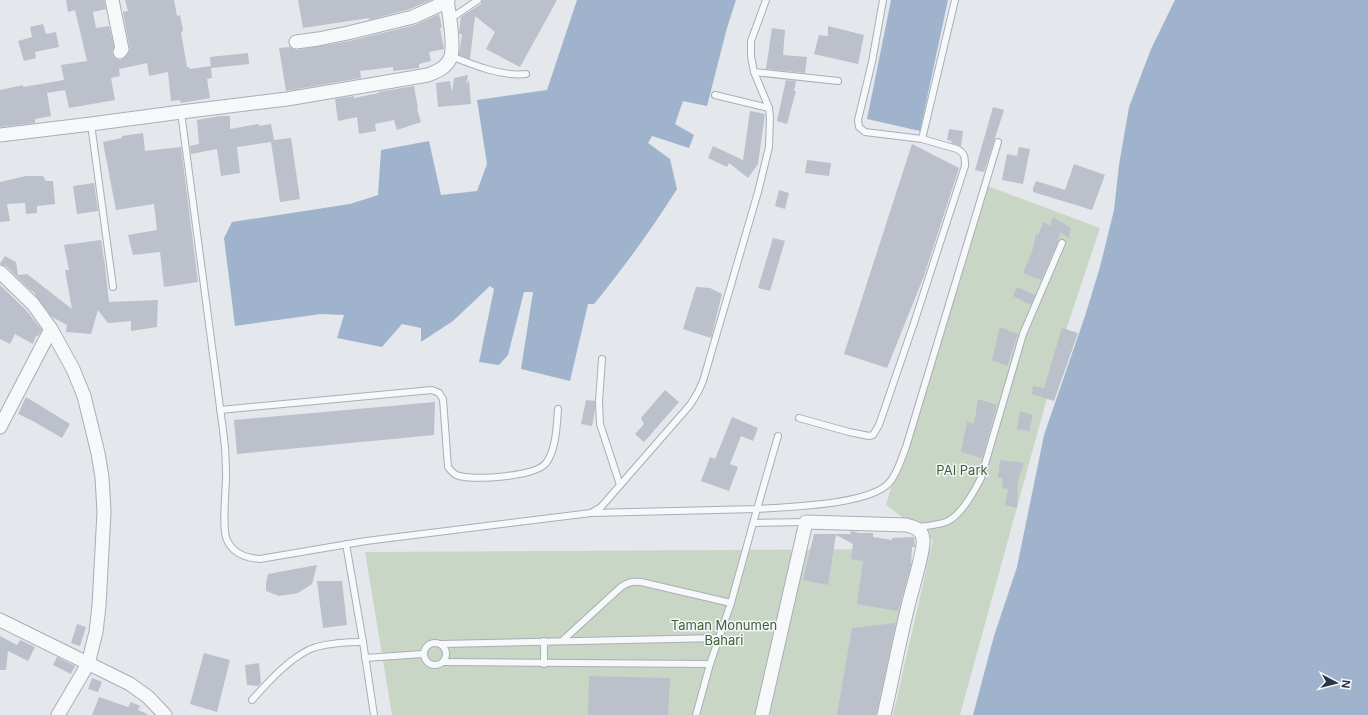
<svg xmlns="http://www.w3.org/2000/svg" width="1368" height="715" viewBox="0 0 1368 715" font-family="Inter,sans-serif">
<rect width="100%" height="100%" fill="#e4e7ec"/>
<g fill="#c9d6c5">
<path d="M982,184L1100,228L1064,336L960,715H893L933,540L886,505Z"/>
<path d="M908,549L899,622L881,715H392L365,552Z"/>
</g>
<g fill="#9fb4cc">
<path d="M577,0H736L727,28L707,106L683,101L675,124L694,135L689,148L652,136L648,143L670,159L677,189C652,229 624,267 594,304H588L570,381L521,369L533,292H524L508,355L499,365L479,362L494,289L490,286L453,321L421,342V328L402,324L382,347L337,338L344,315L321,314L235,326L224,238L232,222L350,204L378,195L381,150L429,141L441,195L477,191L487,164L477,100L547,90Z"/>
<path d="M891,0H948L920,131L867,119Z"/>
<path d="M1175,0H1368V715H973L994,636L1017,567L1044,435L1085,316L1100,267L1114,210L1119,165L1129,107L1151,49Z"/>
</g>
<g fill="#bbc0ca">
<path d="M66,0H104L106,9L93,12L96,28L109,26L114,47L112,51L113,55L116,59L120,60L126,57L130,50L123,12L128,11L125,0H174L177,16L180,15L183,31L181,32L187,67H189L190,69L211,66L212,78L207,79L210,98L181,103L180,100L171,101L168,72L149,76L147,63L119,69L120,76L111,78L115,100L69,108L65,90L47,93L51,116L35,119V123L0,127V90L23,85V87L64,80L61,65L87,61L75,10L68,12Z"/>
<path d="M298,0H431L410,9L369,20V18L303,28Z"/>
<path d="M482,0H557L520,67L486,49L495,32L475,16L470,59L459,55L462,34H459V32L461,17L481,4Z"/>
<path d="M439,14L442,27L440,28L444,49L429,52L431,61L419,64V68L393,71V67L360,71L361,78L286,91L279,48L290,47L293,49L297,50L350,41L415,25Z"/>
<path d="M43,24L46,34L56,32L59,47L35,52L36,58L24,61L18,41L32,37L30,27Z"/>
<path d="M828,26L864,35L858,64L814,54L819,35L828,36Z"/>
<path d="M772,28L785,30L783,55L807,57L805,73L766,69Z"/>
<path d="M248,53L249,64L211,68L210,57Z"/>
<path d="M468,75L466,85L469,80L471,104L438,107L436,83L450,81L452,92L454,78Z"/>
<path d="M786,80L796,81L794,91H796L787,124L777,121Z"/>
<path d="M414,86L418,109H417L421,122L397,130L394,120L375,124L376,131L359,134L357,117L338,121L335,99L354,96V98L379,93L378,92Z"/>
<path d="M993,107L1004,110L984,172L975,170Z"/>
<path d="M750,111L765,114L758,164L748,178L729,163L727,167L708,158L713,146L743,160Z"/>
<path d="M220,116H230V129L259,124V126L271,124L274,140L291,138L300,199L280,202L271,142L237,147L240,173L221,176L217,149L191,154L190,146L199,144L197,120Z"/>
<path d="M949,129L963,131L961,146L951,143L952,141L947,140Z"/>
<path d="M143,133L145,151L181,147L198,282L164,287L160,252L133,255L128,235L157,230L154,204L116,210L103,142L122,138V136Z"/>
<path d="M912,144L959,168L924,276L887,368L844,354Z"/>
<path d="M1019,147L1030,149L1023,184L1002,180L1007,154L1017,156Z"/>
<path d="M807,160L831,163L829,176L805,173Z"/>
<path d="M1074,164L1105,175L1092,210L1033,192V188L1036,181L1065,190Z"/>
<path d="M26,176H43L46,181H53L55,204L37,206V213L26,214L25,203L7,204L10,221L0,222V182Z"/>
<path d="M94,183L98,211L77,214L73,186Z"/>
<path d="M779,190L789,193L785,209L775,206Z"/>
<path d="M1053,217L1071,228L1069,238L1060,232L1057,244L1041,280L1023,273L1032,252L1036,234L1038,235L1044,222L1050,226Z"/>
<path d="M773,238L785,241L770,291L758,288Z"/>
<path d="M101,240L105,266L109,302L158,300L157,327L131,331V321L108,323L98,310L91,334L66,332L67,325L52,317L35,295V293L29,289L6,266L0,264L5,256L16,262L18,275L27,274L72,309L65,270H69L64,245Z"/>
<path d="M0,285L26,310L42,330L38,336H36L33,344L15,334L10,344L0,339Z"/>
<path d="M696,287L710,288L722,294L711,338L683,329Z"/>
<path d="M1017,287L1035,295L1031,305L1013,296Z"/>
<path d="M1000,327L1018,334L1007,366L992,360Z"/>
<path d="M1062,328L1078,333L1054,401L1032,394L1033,386L1044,388Z"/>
<path d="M665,390L679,402L644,442L635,434L644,424L641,418Z"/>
<path d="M26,397L70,424L62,438L33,421L18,414Z"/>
<path d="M978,399L997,405L982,458L961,452L967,422L974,424Z"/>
<path d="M586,400L595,401V411L592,426L581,424Z"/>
<path d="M435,402L434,435L237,454L234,420Z"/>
<path d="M1020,411L1033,415L1029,431L1017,429Z"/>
<path d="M732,417L758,428L753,441L741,436L730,464L738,467L729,491L701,481L710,457L715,459Z"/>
<path d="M1000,460L1024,463L1018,481L1017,508L1005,505L1008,489L1002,488L1003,478H998Z"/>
<path d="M851,531L859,533H873V537L892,540V538L914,537L915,547H912L911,566L898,611L857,604L863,561L851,559L853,544L836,535L828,585L803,580L814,534H850Z"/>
<path d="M317,565L312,584L298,593L279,596L266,591V583L268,574Z"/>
<path d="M317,581H342L347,625L323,628Z"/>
<path d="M896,623L876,715H837L852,628Z"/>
<path d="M77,624L86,627L80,646L71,643Z"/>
<path d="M0,636L17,645L20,640L35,647L28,661L8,651L6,670H0Z"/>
<path d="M204,653L230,660L217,712L190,704Z"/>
<path d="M57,657L75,666L71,674L53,665Z"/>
<path d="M259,663L261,683L258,686L247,685L245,665Z"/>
<path d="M589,676L670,678L668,715H588Z"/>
<path d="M92,678L102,682L98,692L88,689Z"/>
<path d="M99,697L128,707L131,702L140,706L138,710L147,714V715H92Z"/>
</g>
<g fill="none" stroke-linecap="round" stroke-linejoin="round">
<g stroke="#a9aeb7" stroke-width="8">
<g id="service">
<path d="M883,0L872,62L858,120L859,127L865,132L922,139L955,0"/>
<path d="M450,19L478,0"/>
<path d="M451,56C473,65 503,77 526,74"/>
<path d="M754,72L838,81"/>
<path d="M715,95L769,108"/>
<path d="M181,112L223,430C225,443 226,456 226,470C227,485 221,528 227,540C233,554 246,558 260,559L366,541L591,513L601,507L690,405L698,392L703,381L758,192L769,147L770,117L769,108L754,72L751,56V41L766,0"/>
<path d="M91,124L113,287"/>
<path d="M602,359L599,401L600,424L620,485"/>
<path d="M220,410L432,390L439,393L443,399L448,467C451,471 454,475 459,476C476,480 535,477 546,463C556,451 557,424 558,409"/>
<path d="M799,418L849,432L869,436L873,435L879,425L914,323L965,166C965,157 965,153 957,149L922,139"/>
<path d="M591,513L757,509L778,436"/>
<path d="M754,523L806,522"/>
<path d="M918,527C927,526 937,525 946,522C961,516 974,492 981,478L1023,334L1062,243"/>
<path d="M346,544L363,642L374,715"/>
<path d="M562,641L621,587C628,582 633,581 641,582L731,603"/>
<circle cx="435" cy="654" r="11"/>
<path d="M441,644L720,638"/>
<path d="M365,658L423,654"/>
<path d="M443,662L710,664"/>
<path d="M544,664V641"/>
<path d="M252,700C268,682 293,654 316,647C331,643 348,642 363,642"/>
<path d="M696,715L710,664L731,603L757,509C787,507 869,505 889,483C898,473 901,459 906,447L998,142"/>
</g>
</g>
<g stroke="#a9aeb7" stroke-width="15">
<g id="minor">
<path d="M112,0L122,49L120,52"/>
<path d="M296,42L318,39L348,33L413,17L448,1"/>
<path d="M0,135L91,124L181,112L287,99L428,75C438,71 448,67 451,56C454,45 449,12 447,0"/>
<path d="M0,272L33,304L51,329L73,369L84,396L98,453L102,477L104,512L99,606L96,632L88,664L58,715"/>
<path d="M0,427L51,329"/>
<path d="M0,620L130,684L148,697L165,715"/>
<path d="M762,715L806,522L906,525C914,527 922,529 923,539C925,548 913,586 910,598C900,637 893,676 884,715"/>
</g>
</g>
<use href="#service" stroke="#f7f8fa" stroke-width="6"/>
<use href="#minor" stroke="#f7f8fa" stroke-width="13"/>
</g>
<g text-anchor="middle" stroke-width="3" stroke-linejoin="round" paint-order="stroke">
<g font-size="13" fill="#3f6138" stroke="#f4f6f9">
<text x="962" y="475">PAI Park</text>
<text x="724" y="630">Taman Monumen<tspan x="724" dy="15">Bahari</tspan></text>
</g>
</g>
<g transform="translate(1336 683) rotate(97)" stroke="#f4f6f9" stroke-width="3" paint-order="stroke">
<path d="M0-3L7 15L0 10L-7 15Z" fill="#2b3445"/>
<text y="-6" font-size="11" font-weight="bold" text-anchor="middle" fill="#2b3445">N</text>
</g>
</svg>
